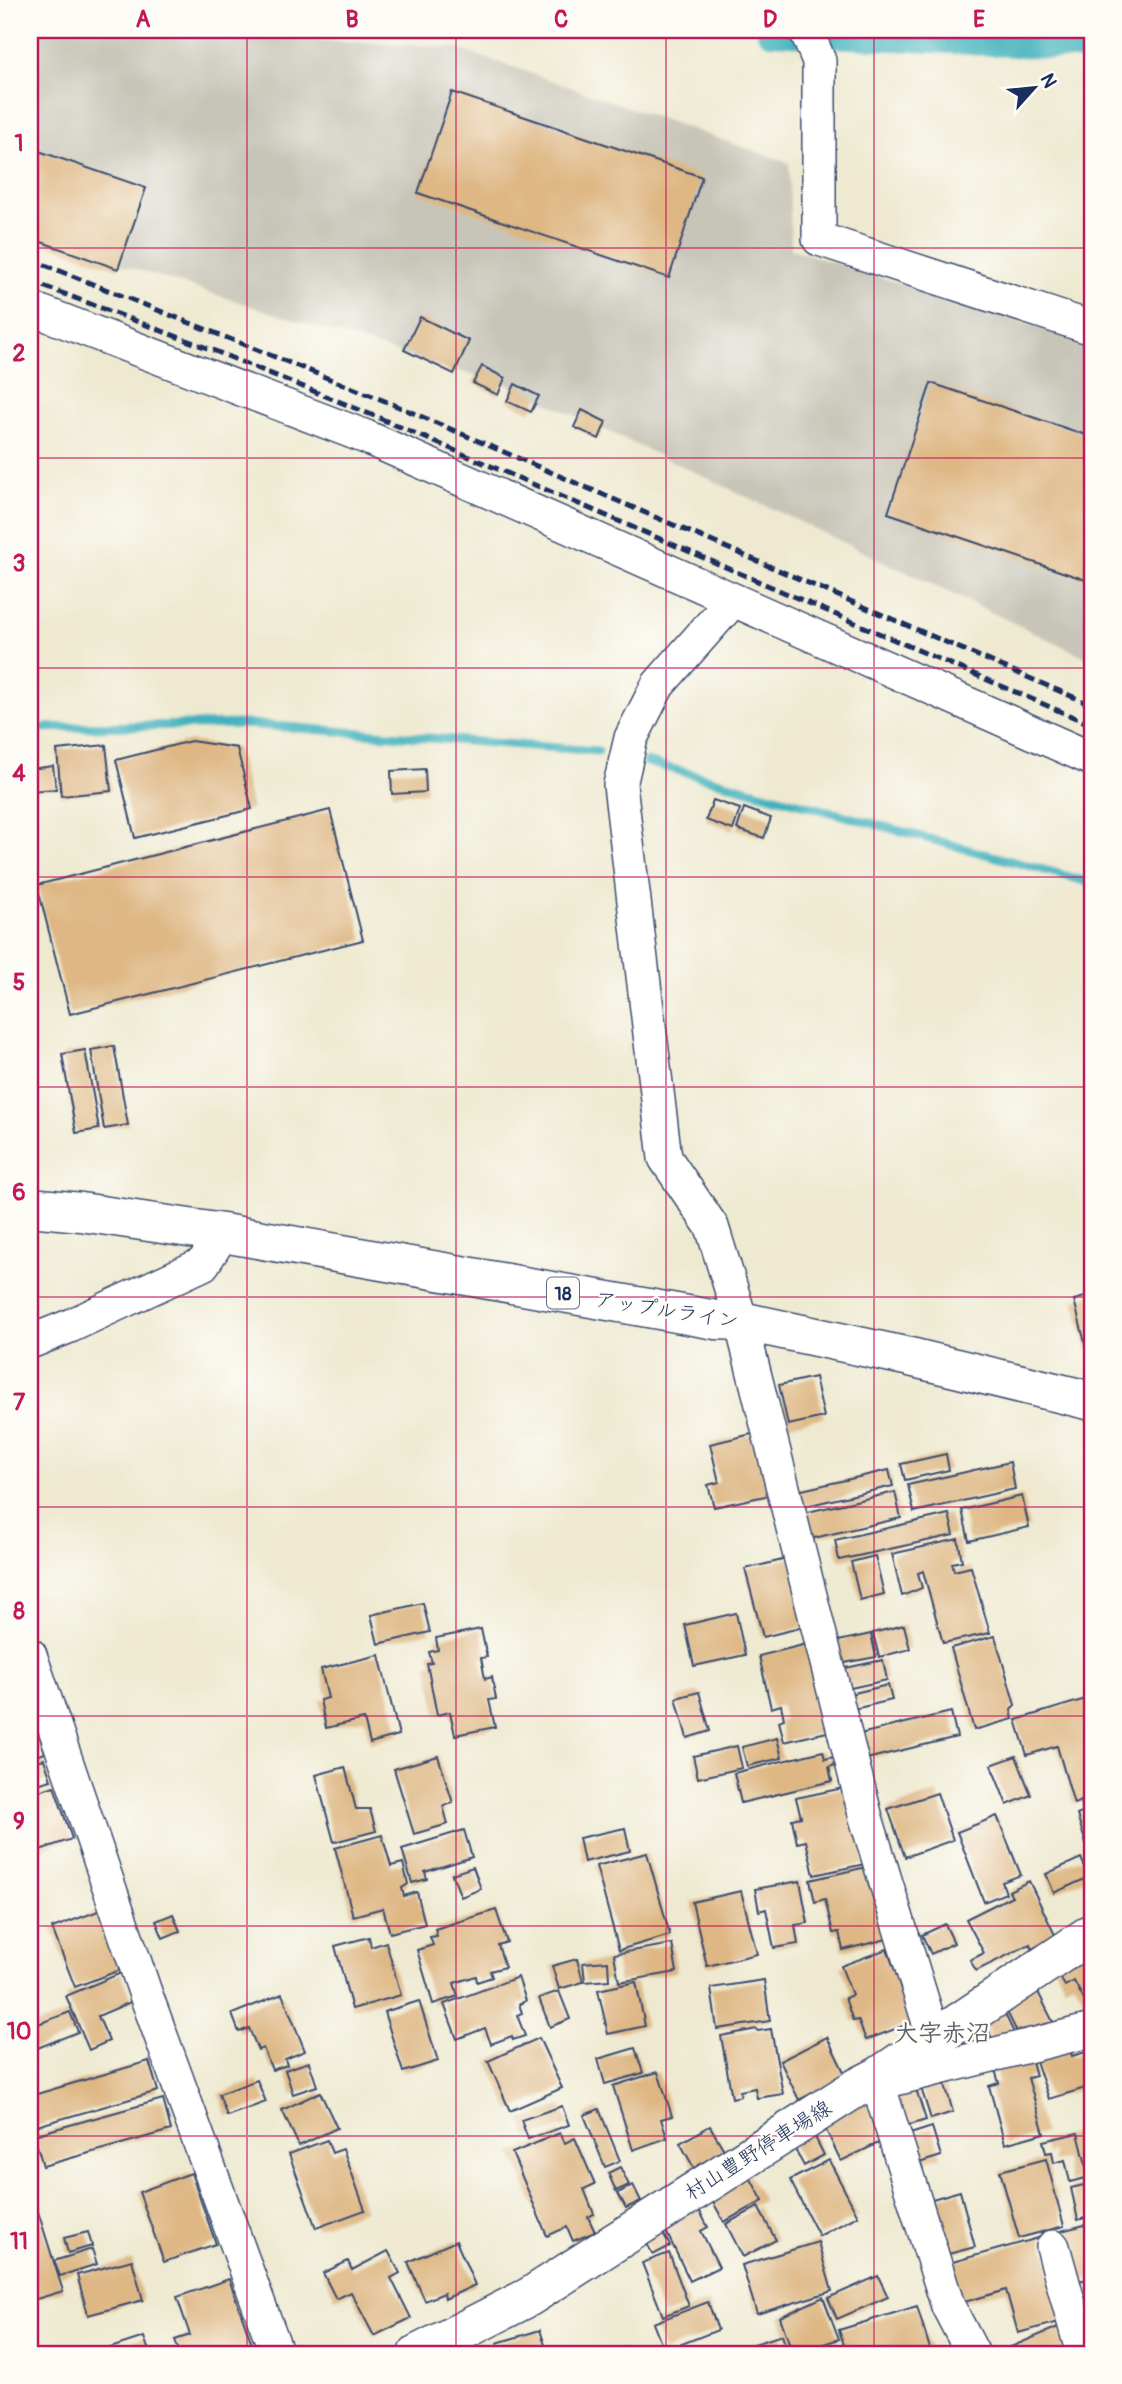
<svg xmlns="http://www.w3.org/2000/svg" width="1122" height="2384" viewBox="0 0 1122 2384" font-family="Pangolin,'Klee One',sans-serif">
<rect width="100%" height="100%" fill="#fdfcf7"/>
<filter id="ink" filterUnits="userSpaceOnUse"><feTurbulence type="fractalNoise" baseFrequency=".0143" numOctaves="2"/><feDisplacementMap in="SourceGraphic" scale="14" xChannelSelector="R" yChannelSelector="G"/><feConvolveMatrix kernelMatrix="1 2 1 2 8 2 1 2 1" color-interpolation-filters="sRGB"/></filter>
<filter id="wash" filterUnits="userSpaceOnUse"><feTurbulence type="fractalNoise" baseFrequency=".00686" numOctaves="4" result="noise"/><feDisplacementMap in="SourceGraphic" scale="28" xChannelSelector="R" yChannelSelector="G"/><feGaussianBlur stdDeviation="1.57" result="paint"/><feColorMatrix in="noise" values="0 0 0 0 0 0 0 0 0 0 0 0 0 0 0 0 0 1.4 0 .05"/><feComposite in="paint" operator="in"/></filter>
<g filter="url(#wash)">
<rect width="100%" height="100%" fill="#eee9d0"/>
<path fill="#c7c5b8" d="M30,30H175L184,32L457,48L789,163L791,249L1092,344V660L510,385L413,358L30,235Z"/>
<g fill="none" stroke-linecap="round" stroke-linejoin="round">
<g stroke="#43b2be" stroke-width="9">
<path d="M30,728L246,724L598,751"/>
<path d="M647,762L1092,883"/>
</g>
<path stroke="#43b2be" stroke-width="30" d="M771,30L1092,46"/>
</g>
<g id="blocks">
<g fill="#deb784">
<path d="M452,92L702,177L669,278L418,193Z"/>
<path d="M30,148L146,188L118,269L30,238Z"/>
<path d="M420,317L469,341L454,374L404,350Z"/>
<path d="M482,366L505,378L498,395L473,383Z"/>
<path d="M931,383L1092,437V582L888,513Z"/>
<path d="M515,384L539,396L531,412L507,401Z"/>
<path d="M582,410L606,422L599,439L574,427Z"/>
<path d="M191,741L237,748L252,809L135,838L116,760Z"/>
<path d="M106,745L111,791L61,796L57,750Z"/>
<path d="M53,766L56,789L30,791V769Z"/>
<path d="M425,769L426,792L392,794L391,771Z"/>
<path d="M713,800L740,809L733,830L706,820Z"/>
<path d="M744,808L771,818L764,838L737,829Z"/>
<path d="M330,810L363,940L70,1014L37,885Z"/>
<path d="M114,1046L128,1125L104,1129L91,1050Z"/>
<path d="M85,1050L99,1129L76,1133L62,1054Z"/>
<path d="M1092,1295V1349L1087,1351L1074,1300Z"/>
<path d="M815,1377L824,1417L788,1425L779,1385Z"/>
<path d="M756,1433L770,1495L714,1507L708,1485L719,1482L710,1444Z"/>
<path d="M946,1454L949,1470L905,1480L901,1464Z"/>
<path d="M1010,1462L1015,1489L914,1512L908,1485Z"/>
<path d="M889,1470L893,1486L797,1508L793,1492Z"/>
<path d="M895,1492L901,1518L805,1540L799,1514Z"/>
<path d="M1022,1496L1029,1527L969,1541L962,1510Z"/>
<path d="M949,1514L954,1535L839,1560L835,1540Z"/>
<path d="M958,1539L962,1561L952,1563L954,1571L971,1567L990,1633L943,1643L923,1571L918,1573L922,1588L902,1596L892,1554Z"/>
<path d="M875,1556L884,1594L860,1600L851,1562Z"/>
<path d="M791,1558L808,1626L763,1637L745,1569Z"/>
<path d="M423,1603L430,1632L378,1644L371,1615Z"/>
<path d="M736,1613L745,1655L694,1666L685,1625Z"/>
<path d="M904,1625L910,1649L879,1657L873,1633Z"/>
<path d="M481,1629L487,1657L481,1658L485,1679L492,1677L496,1699L489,1700L495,1727L455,1735L450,1712L437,1715L427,1664L432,1663L429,1652L438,1650L436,1638Z"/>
<path d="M871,1634L876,1657L839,1664L834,1642Z"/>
<path d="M995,1636L1015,1705L1011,1710L1013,1719L974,1730L951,1648Z"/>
<path d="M819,1641L840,1729L784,1742L779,1721L784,1719L781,1705L771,1708L759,1656Z"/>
<path d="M379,1655L399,1735L370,1743L364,1719L326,1728L320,1700L328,1698L321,1669Z"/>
<path d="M883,1660L887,1680L846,1689L841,1669Z"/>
<path d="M888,1685L892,1700L854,1709L850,1694Z"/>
<path d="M699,1692L710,1731L687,1738L676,1698Z"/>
<path d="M1092,1697V1853H1089L1077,1815L1084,1812L1081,1801L1074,1804L1057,1746L1027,1755L1016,1720Z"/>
<path d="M30,1706L45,1753L30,1758Z"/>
<path d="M951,1712L957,1737L866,1759L860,1734Z"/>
<path d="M777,1738L782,1758L747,1766L742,1747Z"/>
<path d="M737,1746L742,1768L698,1778L693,1756Z"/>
<path d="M823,1751L825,1759L839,1756L841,1763L829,1767L832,1781L741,1803L734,1773Z"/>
<path d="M438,1756L453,1803L443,1806L448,1824L414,1834L394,1769Z"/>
<path d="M1016,1756L1031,1795L1007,1805L991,1765Z"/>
<path d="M44,1759L51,1780L30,1786V1763Z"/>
<path d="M345,1767L356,1809H370L376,1831L334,1842L316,1775Z"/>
<path d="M54,1786L72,1839L31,1853L30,1794Z"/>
<path d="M848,1787L865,1864L814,1875L806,1841L797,1843L792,1819L801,1817L796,1798Z"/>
<path d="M937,1793L953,1840L905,1857L888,1809Z"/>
<path d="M997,1816L1021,1875L1002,1882L1006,1893L984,1902L957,1832Z"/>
<path d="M625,1828L630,1851L584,1862L579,1838Z"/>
<path d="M464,1830L472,1857L425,1872L427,1879L412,1883L402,1849Z"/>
<path d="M382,1835L391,1866L403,1863L408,1884L402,1888L404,1896L417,1892L425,1924L390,1933L383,1908L353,1916L335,1848Z"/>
<path d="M647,1853L670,1935L619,1950L596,1866Z"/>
<path d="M1081,1858L1089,1877L1054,1893L1046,1874Z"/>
<path d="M875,1865L887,1939L843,1950L839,1932L833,1933L825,1899L815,1902L810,1880Z"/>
<path d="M473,1867L481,1889L461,1897L452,1874Z"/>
<path d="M800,1881L808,1923L795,1925L798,1944L774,1948L766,1909L759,1911L755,1889Z"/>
<path d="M1029,1881L1056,1937L1032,1949L1030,1944L976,1971L970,1960L984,1953L966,1919L1012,1896L1009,1891Z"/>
<path d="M741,1891L757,1954L707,1966L692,1902Z"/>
<path d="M101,1910L123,1969L75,1987L52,1928Z"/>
<path d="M496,1910L507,1942L498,1945L505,1967L490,1971L492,1977L477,1982L476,1976L454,1983L458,1996L433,2004L417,1950L433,1945L430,1937L437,1936L435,1929Z"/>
<path d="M173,1914L180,1931L163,1938L156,1921Z"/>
<path d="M945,1924L954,1943L931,1954L922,1935Z"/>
<path d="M369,1937L371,1947L386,1942L401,1995L352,2009L335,1946Z"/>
<path d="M672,1944L677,1972L619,1982L614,1954Z"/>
<path d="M1092,1947V1996L1084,2000L1074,1981L1065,1986L1054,1967Z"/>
<path d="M887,1949L914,2022L866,2040L858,2020L853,2021L845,1998L852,1995L841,1966Z"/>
<path d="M577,1959L583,1982L559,1989L552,1966Z"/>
<path d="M608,1961L609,1980L585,1982L583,1963Z"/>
<path d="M121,1973L133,2001L98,2016L109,2041L89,2050L66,1996Z"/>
<path d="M518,1977L526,2001L519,2004L522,2013L517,2015L525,2036L513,2040L512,2036L491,2044L485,2028L457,2039L444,2004Z"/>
<path d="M764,1980L770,2021L717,2029L711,1988Z"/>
<path d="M636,1982L645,2026L608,2034L598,1990Z"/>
<path d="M1034,1984L1055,2026L1022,2042L1001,2000Z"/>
<path d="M559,1991L570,2019L550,2027L539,1998Z"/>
<path d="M282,1994L305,2051L285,2059L287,2065L272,2070L263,2048L258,2050L249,2028L239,2032L232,2014Z"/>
<path d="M419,2001L438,2061L403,2072L384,2012Z"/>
<path d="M1001,2006L1015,2035L995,2045L981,2016Z"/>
<path d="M70,2012L78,2032L30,2051V2027Z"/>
<path d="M978,2017L993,2045L968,2052L957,2033Z"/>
<path d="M757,2029L758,2031L771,2029L783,2094L757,2098L755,2088L740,2091L741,2096L732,2098L721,2036Z"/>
<path d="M827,2037L846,2076L799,2100L780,2061Z"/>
<path d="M539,2038L562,2088L510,2111L488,2061Z"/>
<path d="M1068,2044L1072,2056L1086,2052L1092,2072V2086L1049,2099L1034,2055Z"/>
<path d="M635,2048L643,2073L605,2084L598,2059Z"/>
<path d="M1030,2053L1036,2076L1028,2078L1044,2133L1005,2144L989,2086L999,2083L993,2063Z"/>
<path d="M149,2061L158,2091L30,2128V2096Z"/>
<path d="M309,2062L317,2086L293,2094L285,2070Z"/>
<path d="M658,2072L672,2116L661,2119L667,2138L633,2150L613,2086Z"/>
<path d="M257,2080L266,2102L227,2116L219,2094Z"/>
<path d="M944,2081L953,2112L931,2119L921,2088Z"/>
<path d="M916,2089L926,2120L903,2127L893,2096Z"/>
<path d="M320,2092L337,2128L299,2146L282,2110Z"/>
<path d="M163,2099L171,2130L43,2166L34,2135Z"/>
<path d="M865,2099L885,2140L841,2161L821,2120Z"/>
<path d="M562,2106L569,2125L528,2139L521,2120Z"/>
<path d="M599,2109L620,2161L605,2167L584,2115Z"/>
<path d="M710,2126L724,2150L694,2168L680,2143Z"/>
<path d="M932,2127L941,2156L913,2165L904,2136Z"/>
<path d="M560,2133L565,2143L575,2138L595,2184L584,2189L594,2214L588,2217L595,2232L573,2241L567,2227L547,2236L512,2153Z"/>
<path d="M813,2133L824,2155L804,2166L792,2144Z"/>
<path d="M1078,2133L1089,2177L1070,2182L1065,2160L1054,2163L1052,2152L1046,2153L1043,2141Z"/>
<path d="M327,2140L332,2153L343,2149L365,2210L316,2228L289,2154Z"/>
<path d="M1046,2159L1064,2226L1019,2238L1000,2171Z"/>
<path d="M829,2160L858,2216L819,2236L790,2180Z"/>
<path d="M620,2167L629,2185L616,2191L608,2173Z"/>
<path d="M746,2170L763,2201L724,2222L707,2191Z"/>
<path d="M191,2173L216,2244L164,2262L139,2192Z"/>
<path d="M1092,2183V2216L1078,2220L1071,2188Z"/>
<path d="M633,2185L641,2201L626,2208L618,2193Z"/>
<path d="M960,2191L975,2247L937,2257L922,2202Z"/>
<path d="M34,2199L63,2291L30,2301V2200Z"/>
<path d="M696,2204L708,2227L701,2231L719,2267L690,2281L661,2221Z"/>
<path d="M758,2207L776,2240L743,2257L726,2224Z"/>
<path d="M1092,2223V2278L1070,2283L1067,2255L1061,2231Z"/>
<path d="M659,2225L670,2246L653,2255L642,2234Z"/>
<path d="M88,2232L92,2246L68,2253L64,2238Z"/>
<path d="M1042,2237L1066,2320L1018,2333L1006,2290L961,2303L949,2263Z"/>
<path d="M456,2241L475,2285L445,2299L444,2293L425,2301L408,2262Z"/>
<path d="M818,2242L832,2291L757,2314L742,2265Z"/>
<path d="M92,2249L97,2264L60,2276L54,2261Z"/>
<path d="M388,2251L400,2273L391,2278L411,2318L374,2336L351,2292L336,2299L323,2273L348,2261L352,2270Z"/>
<path d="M669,2253L689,2306L663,2316L642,2263Z"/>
<path d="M132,2260L143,2300L88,2315L77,2275Z"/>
<path d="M878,2276L888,2297L837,2319L828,2298Z"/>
<path d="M229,2279L253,2347L232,2354H180L175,2340L190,2335L177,2297Z"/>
<path d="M823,2297L839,2339L793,2354L780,2317Z"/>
<path d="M708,2302L718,2330L664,2351L653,2323Z"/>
<path d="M917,2306L931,2352L924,2354H847L839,2330Z"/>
<path d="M1063,2325L1075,2354H994Z"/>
<path d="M540,2330L548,2354H500L497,2343Z"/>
<path d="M782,2335L788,2354H723Z"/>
<path d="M144,2337L150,2354H99L98,2352Z"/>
</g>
</g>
</g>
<g filter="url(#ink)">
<use href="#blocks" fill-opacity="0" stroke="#3b4b6f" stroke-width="2"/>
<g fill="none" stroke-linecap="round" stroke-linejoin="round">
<g stroke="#3b4b6f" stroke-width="36">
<g id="minor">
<path d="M806,30L819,61V239L1092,328"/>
<path d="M30,308L366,437L1092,759"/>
<path d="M733,600L658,685L631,738L620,785L665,1158L712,1227L741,1321L866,1818L934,2039"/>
<path d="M30,1342L70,1326L203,1264L223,1233"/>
<path d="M30,1655L146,1995L277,2354"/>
<path d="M878,2084L948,2306L973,2354"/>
<path d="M871,2085L1092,2030"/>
<path d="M1053,2247L1083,2354"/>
</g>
</g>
<g stroke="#3b4b6f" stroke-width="41">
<path id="major" d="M417,2354L529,2297L856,2088L879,2076L1092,1933"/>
</g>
<g stroke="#3b4b6f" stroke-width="41">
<path id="highway" d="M30,1207L81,1212L223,1233L716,1320L741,1321L910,1357L1092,1401"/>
</g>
<use href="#minor" stroke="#fff" stroke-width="33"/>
<use href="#major" stroke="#fff" stroke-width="38"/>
<use href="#highway" stroke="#fff" stroke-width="38"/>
<g stroke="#1b2f5e" stroke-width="5" stroke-dasharray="10 5" stroke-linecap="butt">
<path d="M30,259L390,403L1092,705"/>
<path d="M30,281L215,351L377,417L1092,725"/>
</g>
</g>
</g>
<path fill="none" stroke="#c2185b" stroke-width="2" stroke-opacity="0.55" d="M247,30V2354M456,30V2354M666,30V2354M874,30V2354M30,248H1092M30,458H1092M30,668H1092M30,877H1092M30,1087H1092M30,1297H1092M30,1507H1092M30,1716H1092M30,1926H1092M30,2136H1092"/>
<g text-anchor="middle" stroke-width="5" stroke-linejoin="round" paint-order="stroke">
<rect fill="#fdfcf7" stroke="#5f6c8c" stroke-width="2" x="547" y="1277.5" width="32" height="31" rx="5"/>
<g font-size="19" font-weight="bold" fill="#1b2f5e">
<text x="563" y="1300">18</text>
</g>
<g font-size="21" fill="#1b2f5e" stroke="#fdfcf7">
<text transform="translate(667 1310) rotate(9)" y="7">アップルライン</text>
<text transform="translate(758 2150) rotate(-32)" y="7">村山豊野停車場線</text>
</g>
<g font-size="24" font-weight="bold" fill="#5f5f6b" stroke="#fdfcf7">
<text x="942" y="2041">大字赤沼</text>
</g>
</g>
<rect width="1122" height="2384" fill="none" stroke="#fdfcf7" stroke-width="77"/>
<g transform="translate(1034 88) rotate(63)" stroke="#fdfcf7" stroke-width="5" paint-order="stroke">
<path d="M0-5L12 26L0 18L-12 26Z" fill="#1b2f5e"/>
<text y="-10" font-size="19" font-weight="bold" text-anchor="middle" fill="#1b2f5e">N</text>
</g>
<rect x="38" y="38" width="1046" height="2308" fill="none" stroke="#c2185b" stroke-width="2.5"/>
<g font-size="23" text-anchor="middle" font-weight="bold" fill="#c2185b">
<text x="143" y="27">A</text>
<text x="352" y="27">B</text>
<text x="561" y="27">C</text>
<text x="770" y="27">D</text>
<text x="979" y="27">E</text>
<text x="19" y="151">1</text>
<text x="19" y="361">2</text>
<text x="19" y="571">3</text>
<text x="19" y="781">4</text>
<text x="19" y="990">5</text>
<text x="19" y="1200">6</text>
<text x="19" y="1410">7</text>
<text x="19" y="1619">8</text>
<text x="19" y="1829">9</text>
<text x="19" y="2039">10</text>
<text x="19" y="2249">11</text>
</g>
</svg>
